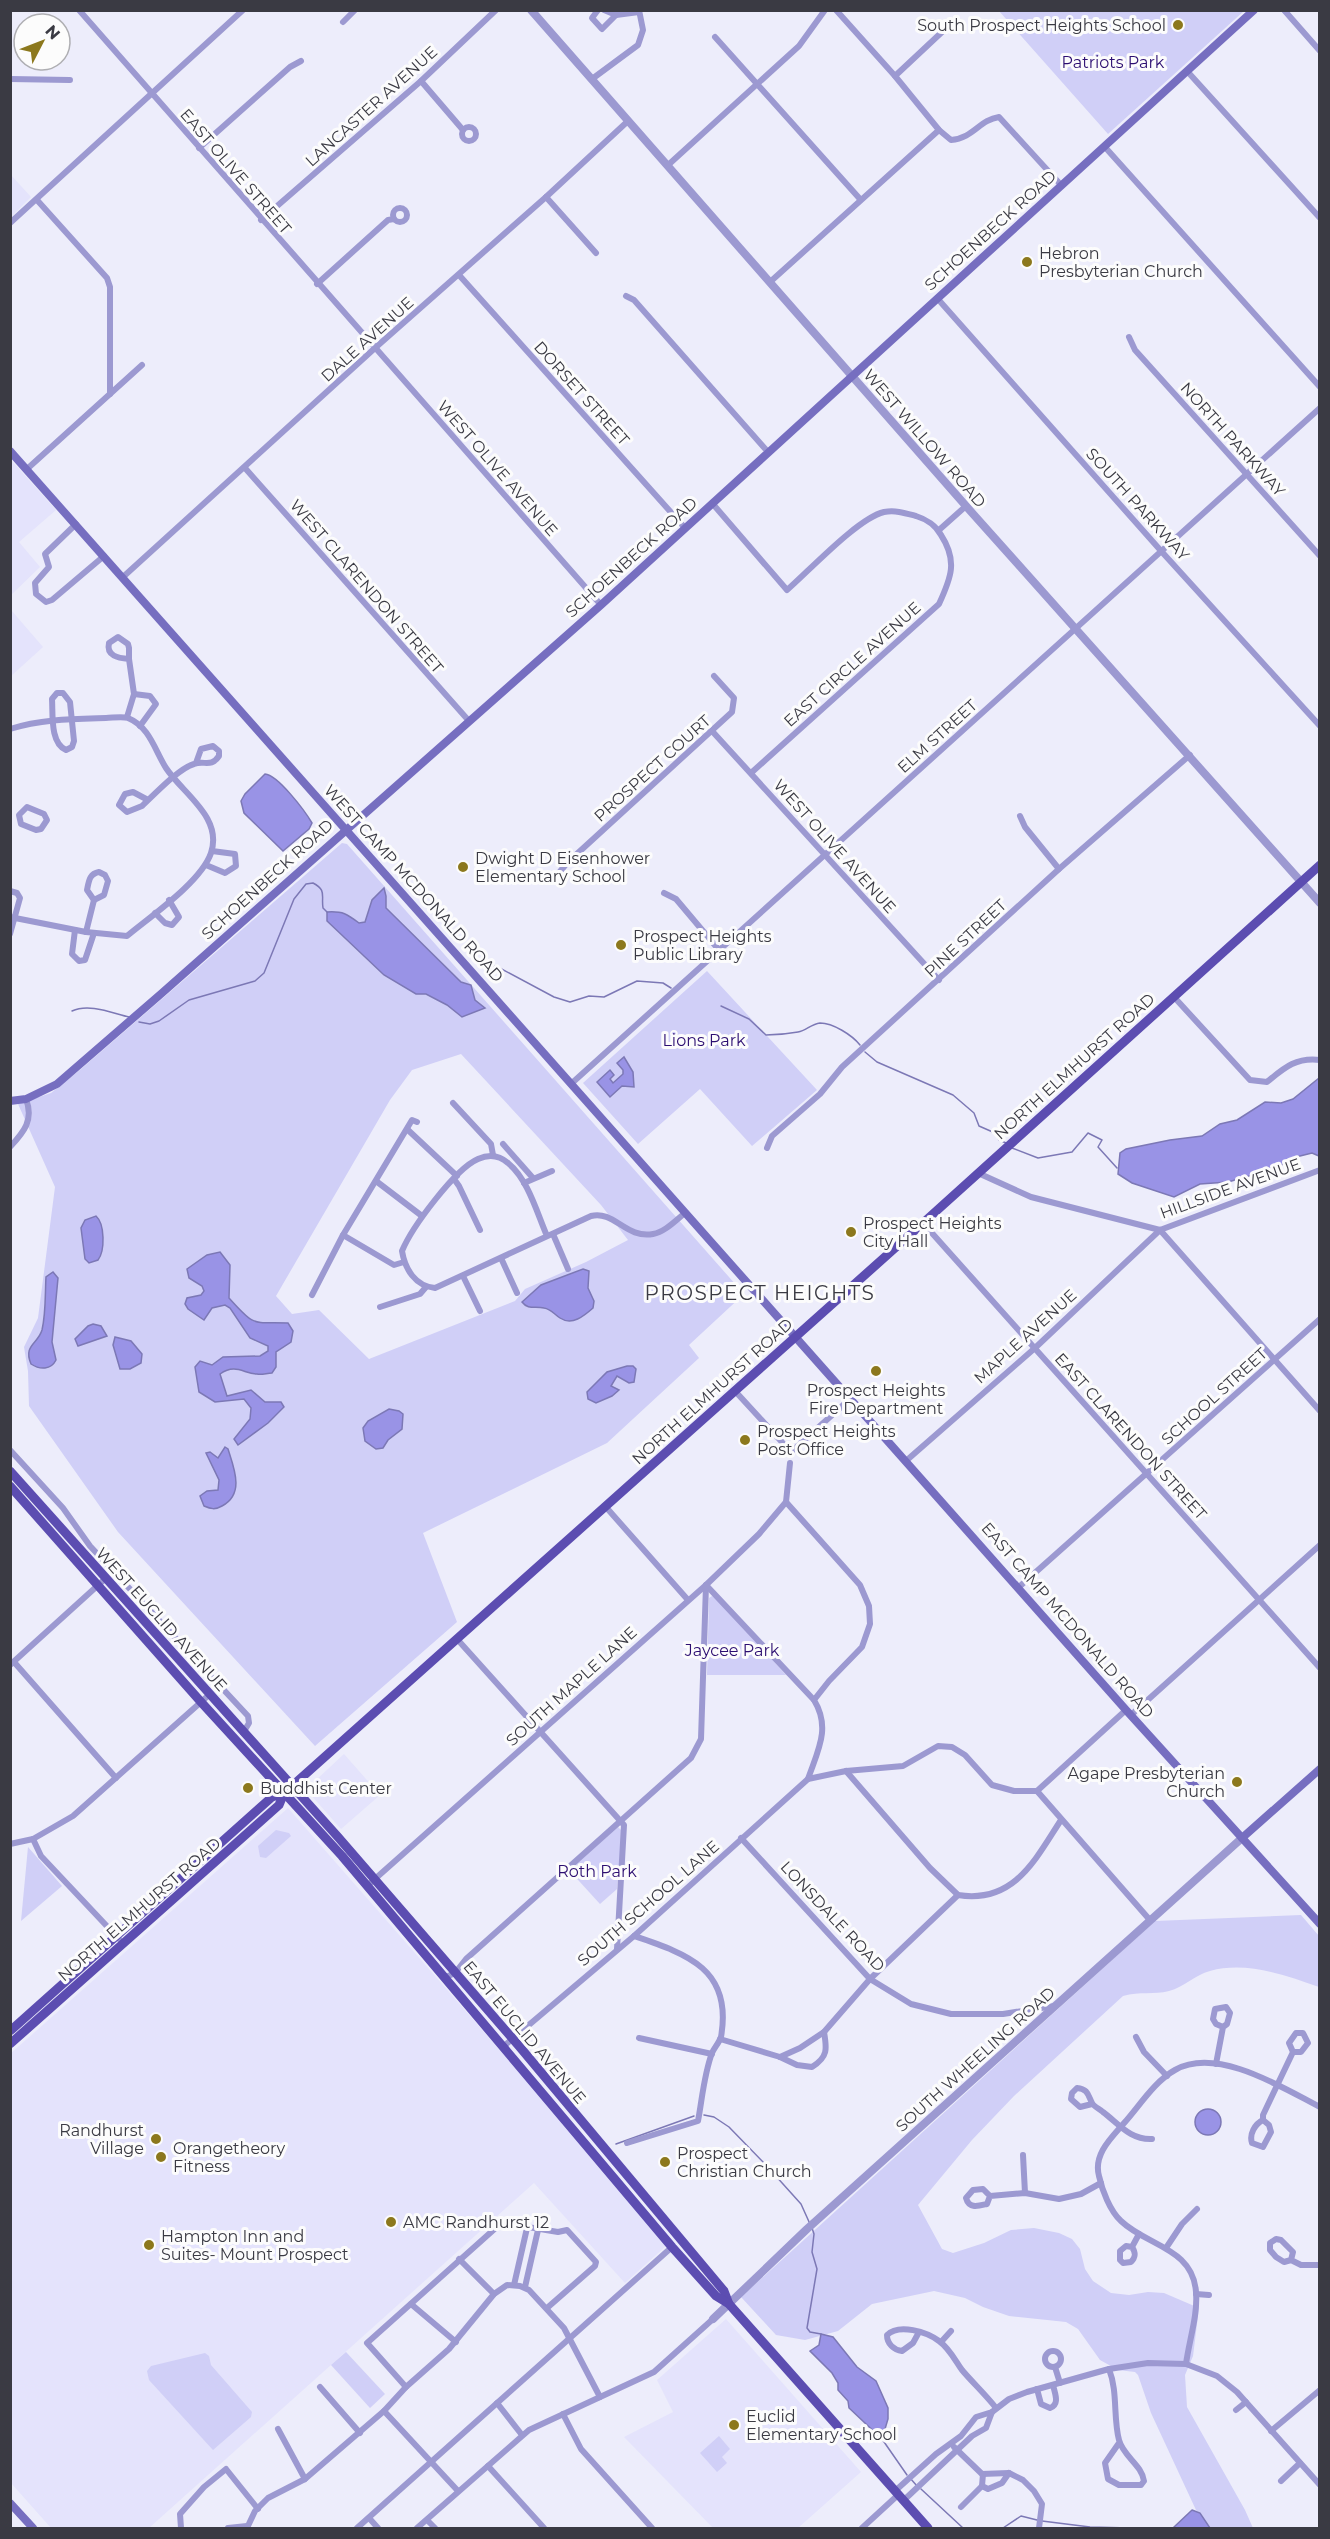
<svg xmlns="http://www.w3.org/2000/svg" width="1330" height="2539" viewBox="0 0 1330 2539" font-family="Montserrat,sans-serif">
<rect width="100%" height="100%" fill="#ededfb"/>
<g fill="#e4e3fc">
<path d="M10,174L31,197L11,217H10Z"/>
<path d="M11,460L56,510L19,542L40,567L11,595Z"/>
<path d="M11,610L43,647L11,676H10Z"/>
<path d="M344,1754L380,1795L341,1829L311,1795L309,1789L313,1783Z"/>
<path d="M288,1808L583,2145L666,2246L625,2283L534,2183L149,2528H51L11,2483L10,2054Z"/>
<path d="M726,2319L861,2472L798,2528H713L624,2437L673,2412L657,2380Z"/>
</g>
<g fill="#d0cff7" fill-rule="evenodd">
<path d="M999,11H1244L1108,134Z"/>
<path d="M342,843L347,844L744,1294L689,1345L699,1358L607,1443L423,1533L457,1622L315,1746L118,1532L29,1406L28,1371L24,1347L38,1318L55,1187L18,1104L51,1093L81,1069ZM461,1054L601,1205L628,1240L586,1262L525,1289L515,1301L369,1359L319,1310L292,1314L276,1296L390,1100L412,1070Z"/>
<path d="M707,971L817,1090L752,1146L700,1089L638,1144L583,1083Z"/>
<path d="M712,1596L717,1598L786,1675H707L709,1598Z"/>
<path d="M618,1827L622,1831L617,1889L600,1904L569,1870Z"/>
<path d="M276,1830L289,1833L291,1836L266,1858L260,1857L258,1846Z"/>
<path d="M28,1847L62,1886L21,1921Z"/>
<path d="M1301,1915L1319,1936V1987C1286,1975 1246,1961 1210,1971C1195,1975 1184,1987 1169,1991C1154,1995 1140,1991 1123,1996L1014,2096L972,2140L918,2205L942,2249L953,2253L984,2243L1011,2230L1034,2228L1059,2233L1072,2239L1080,2249L1085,2269L1093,2281L1111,2293L1129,2295L1148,2292L1164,2293L1199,2308L1193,2356L1185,2375L1187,2407L1245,2510L1253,2528H1210L1196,2510L1151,2413L1138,2375L1135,2372L1118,2370L1100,2360L1078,2329L1066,2322L1009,2316L983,2307L965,2298L934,2291L872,2304L838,2331L805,2340L776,2335L741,2297L1155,1921Z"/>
<path d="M346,2352L385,2394L370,2408L331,2365Z"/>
<path d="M205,2353L209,2356L211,2365L252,2412L251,2417L213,2450L149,2380L147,2371L151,2366Z"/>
<path d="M719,2436L730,2449L722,2457L727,2463L717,2472L700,2453Z"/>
</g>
<g fill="#9993e6" stroke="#7c78b5" stroke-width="1.5">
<path d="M265,774C278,775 305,811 312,823L309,829L283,851L244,813L241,801L245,794Z"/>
<path d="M384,888L386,896V908L461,982L471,985L475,1000L485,1008L462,1017L447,1005L426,994H416L384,975L327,921V912C343,911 347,914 359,923L365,922L372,900Z"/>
<path d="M624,1057L633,1072L634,1087L622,1086L610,1097L597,1082L610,1070L614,1075L610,1079L613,1083L623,1074V1070L617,1063Z"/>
<path d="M1319,1078V1156L1312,1153L1296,1157L1274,1169L1228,1182L1200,1184L1174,1197L1132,1183L1118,1174L1120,1153L1126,1149L1170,1140L1202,1136L1220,1124L1237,1120L1265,1102L1281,1103L1293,1099Z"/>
<path d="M96,1216C105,1224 105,1251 98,1260L89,1263L85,1259L81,1228L85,1220Z"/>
<path d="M220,1252L230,1265L229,1298C255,1327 251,1322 288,1323L293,1331L291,1342L276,1352V1367L272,1373C267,1373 262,1375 257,1374C244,1374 236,1363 220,1374L227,1396L251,1390L265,1402H281L284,1407L268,1423L238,1445L234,1439L250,1419L251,1408L244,1399L215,1402L199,1392L195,1367L200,1361L212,1365L223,1357L260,1356L268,1351V1346L250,1338L230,1308L225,1305L212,1308L204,1320L188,1309L185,1304L187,1298L201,1295L204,1291L202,1286L189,1278L187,1269L207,1255Z"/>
<path d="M583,1269L589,1271L588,1288L594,1301L593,1308C584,1316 572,1326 560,1318C554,1314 551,1309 544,1308C535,1306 528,1310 522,1302L541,1285Z"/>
<path d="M53,1272L58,1278L52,1342L56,1360C51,1370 40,1370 31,1364C23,1345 38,1344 42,1330C46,1313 45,1294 46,1277Z"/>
<path d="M93,1324L101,1326L107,1336L78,1346L75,1339L88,1326Z"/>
<path d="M115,1337L131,1341L142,1354L141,1363L130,1369H120L113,1345Z"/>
<path d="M627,1366H633L636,1369L634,1382L629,1383L617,1376L611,1386L619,1390L612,1396L596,1403L588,1399L587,1392L607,1372Z"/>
<path d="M389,1409L399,1411L403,1414L402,1429L388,1440L383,1448L376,1449L365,1441L363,1428L368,1421Z"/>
<path d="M225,1447L228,1449C234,1468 245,1494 222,1506C215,1510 211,1509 204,1506L200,1496L207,1491L218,1490L219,1480L206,1453L210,1452L218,1458Z"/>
<circle cx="1208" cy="2122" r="13"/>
<path d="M821,2334L833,2337L857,2367L876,2381L888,2408V2419L882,2439L849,2408L848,2401L838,2390V2383L832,2373L810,2351L819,2345Z"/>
<path d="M1192,2510L1200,2513L1210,2528H1173Z"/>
</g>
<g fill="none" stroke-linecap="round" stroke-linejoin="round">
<g stroke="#7c78b5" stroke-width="1.5">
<path d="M488,968L496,966L554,997L570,1002L589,996L604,997L637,981L663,983L671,988"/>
<path d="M721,1006L749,1019L766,1035C777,1035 787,1034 798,1032C806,1031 811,1024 820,1023C833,1023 852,1035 860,1045"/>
<path d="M72,1011C89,1003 112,1013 129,1017"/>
<path d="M139,1022L150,1024L159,1021L189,1000L255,981L264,973L294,899L306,884L313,883C327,890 321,896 323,908L327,912"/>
<path d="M865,1052L877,1062L953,1095L974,1113L979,1126L995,1133L999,1140L1006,1143"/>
<path d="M1012,1148L1038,1158L1072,1152L1088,1133L1102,1140L1098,1147L1117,1168"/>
<path d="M704,2115L714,2117L729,2127L765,2164L801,2204L810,2224"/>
<path d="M616,2144L694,2116"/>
<path d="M812,2228L814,2234L812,2252L817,2269L807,2328L810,2332L821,2334"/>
<path d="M882,2439L907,2475"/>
<path d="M910,2478L917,2486"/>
<path d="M921,2489L963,2528"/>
<path d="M1042,2521L1090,2527L1130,2528"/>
<path d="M1003,2528L1021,2516L1037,2520"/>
</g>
<g stroke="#9c99d1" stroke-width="6">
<path d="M79,10L601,605"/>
<path d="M598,10L592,18L602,29L616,15"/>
<path d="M604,10L616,15L639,12"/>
<path d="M836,10L895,76L939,130L951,140C974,138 979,120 999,117L1061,185"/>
<path d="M1284,10L1320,51"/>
<path d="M343,22L355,10"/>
<path d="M715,37L860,199"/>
<path d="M1187,71L1320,218"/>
<path d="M895,76L942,32"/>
<path d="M10,79L70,80"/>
<path d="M592,79L638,45L643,30L639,10"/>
<path d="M421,81L463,130"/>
<circle cx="469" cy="134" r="7"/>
<path d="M1104,146L1320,387"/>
<path d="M199,148L290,67L301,61"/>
<path d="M667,166L799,46L825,10"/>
<path d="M546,197L596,253"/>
<path d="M37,200L107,278L110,287V394"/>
<circle cx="400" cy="215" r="7"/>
<path d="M261,220L421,81L496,10"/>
<path d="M10,223L243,10"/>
<path d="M459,275L685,528"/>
<path d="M770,282L939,130"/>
<path d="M317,284L388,220L394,219"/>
<path d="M626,296L634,300L768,452"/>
<path d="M937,298L1162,552L1320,726"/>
<path d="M1129,337L1135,350L1320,556"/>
<path d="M245,468L469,721"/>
<path d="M27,469L142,365"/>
<path d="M712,503L787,590C809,571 858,518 884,512C896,510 905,513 916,516C926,519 936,526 941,535C958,561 951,578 939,604L751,773"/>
<path d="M76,524L45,554L49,567L35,583L36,594L46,602L52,600L104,556"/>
<path d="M939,530L966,506"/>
<path d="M123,577L375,348L546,197L628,121"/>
<path d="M57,693H63L70,702L74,741L72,747L66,750C50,743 53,715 52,699Z"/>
<path d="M134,694L150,696L156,704L140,726"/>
<path d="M127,717L134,694L129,659V648L128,644L118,637L109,643C106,656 118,658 129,659"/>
<path d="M10,729C42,719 73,719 106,718C112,718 122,716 128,718C150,727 155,751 166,768C183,794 223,817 211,853C201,882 151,916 127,936L86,932L10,917"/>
<path d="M712,731L939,980"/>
<path d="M148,800L133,792L125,794L119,805L127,812L142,806C154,795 179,768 194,764C204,760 211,768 219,756V751L213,746L201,749L196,763"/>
<path d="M27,807L44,814L47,820L41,829L36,830L21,824L19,815Z"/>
<path d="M1020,816L1025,827L1059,869"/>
<path d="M206,865L225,873L236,866L235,854L212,851"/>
<path d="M99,872L105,875L108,881L104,895L94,900L87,890C89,881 89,874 99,872Z"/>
<path d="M558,874L567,863L732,712L734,698L714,676"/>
<path d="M10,891L17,893L20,898L10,934"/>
<path d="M664,893L676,899L719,950"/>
<path d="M155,913L165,923L172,925L179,917L169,900"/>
<path d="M75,930L72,954L79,961L85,960L94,933"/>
<path d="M86,932L94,900"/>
<path d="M1174,997L1250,1080L1267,1082C1284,1068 1296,1057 1320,1060"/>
<path d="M572,1083L1320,408"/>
<path d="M453,1103L491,1144L493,1155"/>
<path d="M408,1130L457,1176"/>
<path d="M503,1144L533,1178"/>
<path d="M10,1147C24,1132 34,1120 26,1099"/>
<path d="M767,1148L772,1136L820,1094L842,1067L1059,869L1190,755"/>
<path d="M978,1173L1031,1197L1160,1230L1320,1170"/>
<path d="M454,1179L459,1186L480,1230"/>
<path d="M376,1181L422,1216"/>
<path d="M524,1183L552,1171"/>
<path d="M923,1223L1320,1668"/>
<path d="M553,1234L568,1269"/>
<path d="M343,1235L394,1265L404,1262"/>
<path d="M547,1236C537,1213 528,1179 508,1163C499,1155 489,1154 478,1159C455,1169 412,1227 402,1251C405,1269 415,1286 435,1288L591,1216C614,1210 626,1239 653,1234C665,1232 676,1220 685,1213"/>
<path d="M501,1258L517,1293"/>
<path d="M463,1276L480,1311"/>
<path d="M312,1295L343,1235L412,1120L417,1122"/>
<path d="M380,1307L420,1294L426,1287"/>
<path d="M735,1391L791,1452L851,1398"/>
<path d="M10,1450L63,1508L90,1546L248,1716L249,1723L243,1733"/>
<path d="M907,1460L1035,1348L1160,1230L1320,1411"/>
<path d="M790,1463L786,1502L860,1585L869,1606L870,1624L862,1647L829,1681L814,1700C831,1728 818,1750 808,1779"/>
<path d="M605,1506L688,1600"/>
<path d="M706,1585L814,1700"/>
<path d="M1019,1587L1320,1319"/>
<path d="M457,1639L624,1825L617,1949"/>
<path d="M14,1662L116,1778"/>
<path d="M10,1665L106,1578"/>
<path d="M1131,1715L1320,1545"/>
<path d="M846,1771L930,1868L958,1895C1014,1904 1035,1860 1061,1820"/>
<path d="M1037,1791L1126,1710"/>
<path d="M741,1838L870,1979L911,2004L951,2014H1003L1054,2006"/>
<path d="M33,1839L41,1856L119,1939"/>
<path d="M10,1844L33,1839L73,1816L210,1694"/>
<path d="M367,1886L706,1585L759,1534L786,1502"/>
<path d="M446,1977L455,1973L466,1959L691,1758L701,1739L706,1585"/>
<path d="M1136,2037L1144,2052L1167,2076"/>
<path d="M639,2038L712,2054"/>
<path d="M720,2039L780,2057L797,2065L812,2067C828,2057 827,2049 824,2032"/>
<path d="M504,2046L634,1936L808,1779L846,1771L903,1766L938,1746L952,1747L965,1755L992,1785L1014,1791H1037L1149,1919"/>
<path d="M780,2057L800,2048L824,2032L870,1979L958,1895"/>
<path d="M1216,2064L1223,2027L1216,2024L1213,2019L1215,2009L1226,2007L1230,2013L1227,2024L1223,2027"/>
<path d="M1092,2104L1080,2107L1071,2099L1072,2093L1077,2088C1088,2089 1088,2095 1092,2103C1094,2107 1100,2109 1103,2112C1119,2124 1130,2140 1152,2139"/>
<path d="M1263,2120C1255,2124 1249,2134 1252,2143L1263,2147L1271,2132L1269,2125L1263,2120V2115L1293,2052L1289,2043L1296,2033H1303L1308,2043L1301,2052H1293"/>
<path d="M627,2143L698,2121C702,2100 704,2074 712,2053C714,2048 719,2043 721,2037C733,1969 687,1954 634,1936"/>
<path d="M1023,2155L1025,2193"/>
<path d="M990,2196L983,2189L973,2190L966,2198C969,2209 978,2206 987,2204L990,2196L1025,2193L1059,2199L1081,2194L1101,2183"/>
<path d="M1132,2247C1136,2253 1136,2257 1131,2262L1123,2263L1120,2260V2251L1126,2246L1132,2247L1139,2234"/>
<path d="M1166,2248L1182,2224L1197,2209"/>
<path d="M459,2259L494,2294"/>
<path d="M1291,2260L1293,2252L1281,2240L1276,2239L1270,2243V2250L1276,2257L1284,2262L1291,2260L1301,2265H1320"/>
<path d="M514,2285L527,2228"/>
<path d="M525,2287L538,2230"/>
<path d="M1196,2294L1209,2295"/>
<path d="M411,2304L456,2342"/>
<path d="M919,2332L913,2343L902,2351C894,2350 887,2344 887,2335C899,2323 927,2332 939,2341C949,2348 955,2360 962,2370C973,2383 986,2395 996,2408"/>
<path d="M941,2342L951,2331"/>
<circle cx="1053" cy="2359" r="8"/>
<path d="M1186,2364C1189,2341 1198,2315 1196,2292C1193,2248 1147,2246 1121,2221C1110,2211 1102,2190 1099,2176C1093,2154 1112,2137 1125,2122C1140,2105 1155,2081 1175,2070C1217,2046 1283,2088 1320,2107"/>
<path d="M1055,2367L1060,2383"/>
<path d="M1109,2369C1118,2392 1113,2417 1119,2440C1123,2456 1142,2465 1144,2481L1141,2485H1119L1108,2479L1105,2463L1119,2443"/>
<path d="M320,2387L360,2433"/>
<path d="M406,2387L367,2343L499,2225L504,2223L558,2232L567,2230L596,2262L595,2266L547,2308"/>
<path d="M1037,2389L1041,2404L1050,2408C1060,2404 1055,2394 1053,2385"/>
<path d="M497,2403L522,2435"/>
<path d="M1236,2410L1246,2402"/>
<path d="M384,2411L458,2491"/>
<path d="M563,2414L581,2449L652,2528"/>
<path d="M278,2429L305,2479"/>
<path d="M1271,2431L1320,2390"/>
<path d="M954,2447L982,2474L1009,2473L1023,2480L1034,2491L1042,2504L1039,2528"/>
<path d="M488,2466L544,2528"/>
<path d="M983,2474L982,2486L988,2489L1002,2483L1009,2473"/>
<path d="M1281,2481L1300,2463"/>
<path d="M895,2491L936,2454L961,2436L976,2417L992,2412L1009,2399L1027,2392L1109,2369L1148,2363L1186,2364L1217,2376L1237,2392L1320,2485"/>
<path d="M903,2501L972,2436L986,2428L992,2412"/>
<path d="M961,2507L982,2486"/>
<path d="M369,2518L378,2528"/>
<path d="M427,2520L435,2528"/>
<path d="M181,2528L180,2514L204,2487L226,2469L258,2509"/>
<path d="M228,2528L247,2526"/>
<path d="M247,2528L255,2511L268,2498L305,2479L384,2411L406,2387L449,2349L494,2294L507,2285L520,2286L529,2290L564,2328L600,2397"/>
<path d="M357,2528L672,2247"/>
<path d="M417,2528L529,2430L654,2372L713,2319"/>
<path d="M862,2528L898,2495"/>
</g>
<g stroke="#9c99d1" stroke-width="8">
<path d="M531,10L966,506L1320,903"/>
<path d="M713,2319L807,2229L1242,1838"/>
</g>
<g stroke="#766ec0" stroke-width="8">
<path d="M10,451L1126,1710L1320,1924"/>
<path d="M10,1101L26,1099L57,1084L162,993L601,605L1254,10"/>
<path d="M1242,1838L1320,1769"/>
<path d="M10,2503L33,2528"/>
</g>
<g stroke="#5c4db1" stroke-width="9">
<path d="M10,1471L338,1837L519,2046L724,2291L729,2304"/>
<path d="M10,1486L201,1702L342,1856L672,2247L716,2296L729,2304L928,2528"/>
<path d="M10,2031L272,1797L284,1793"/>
<path d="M10,2044L279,1805L284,1793L291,1787L923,1223L1320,865"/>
</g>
</g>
<g fill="#8c781d" stroke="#fcfcfc" stroke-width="2">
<circle cx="1178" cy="25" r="6"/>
<circle cx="1027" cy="262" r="6"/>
<circle cx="463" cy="867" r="6"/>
<circle cx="621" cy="945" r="6"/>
<circle cx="851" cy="1232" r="6"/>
<circle cx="876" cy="1371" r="6"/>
<circle cx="745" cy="1440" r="6"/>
<circle cx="1237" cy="1782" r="6"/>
<circle cx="248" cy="1788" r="6"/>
<circle cx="156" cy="2139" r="6"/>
<circle cx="161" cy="2157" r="6"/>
<circle cx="665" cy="2162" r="6"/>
<circle cx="391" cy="2222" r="6"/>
<circle cx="149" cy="2245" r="6"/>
<circle cx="734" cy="2425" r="6"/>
</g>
<g text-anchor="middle" stroke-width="6" stroke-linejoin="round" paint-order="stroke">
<g font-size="16" fill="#3a3a43" stroke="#fcfcfc" text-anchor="start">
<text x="1166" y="31" text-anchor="end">South Prospect Heights School</text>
<text x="1039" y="259">Hebron<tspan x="1039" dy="18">Presbyterian Church</tspan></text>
<text x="475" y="864">Dwight D Eisenhower<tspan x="475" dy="18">Elementary School</tspan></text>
<text x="633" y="942">Prospect Heights<tspan x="633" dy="18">Public Library</tspan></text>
<text x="863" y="1229">Prospect Heights<tspan x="863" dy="18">City Hall</tspan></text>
<text x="876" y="1396" text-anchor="middle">Prospect Heights<tspan x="876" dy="18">Fire Department</tspan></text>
<text x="757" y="1437">Prospect Heights<tspan x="757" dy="18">Post Office</tspan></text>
<text x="1225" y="1779" text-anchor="end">Agape Presbyterian<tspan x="1225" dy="18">Church</tspan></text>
<text x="260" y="1794">Buddhist Center</text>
<text x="144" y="2136" text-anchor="end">Randhurst<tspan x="144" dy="18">Village</tspan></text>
<text x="173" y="2154">Orangetheory<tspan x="173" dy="18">Fitness</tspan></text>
<text x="677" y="2159">Prospect<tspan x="677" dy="18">Christian Church</tspan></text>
<text x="403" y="2228">AMC Randhurst 12</text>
<text x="161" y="2242">Hampton Inn and<tspan x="161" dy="18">Suites- Mount Prospect</tspan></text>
<text x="746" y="2422">Euclid<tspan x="746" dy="18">Elementary School</tspan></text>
</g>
<g font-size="16" fill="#2c0e71" stroke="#fcfcfc">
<text x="1113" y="68">Patriots Park</text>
<text x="704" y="1046">Lions Park</text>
<text x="732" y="1656">Jaycee Park</text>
<text x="597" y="1877">Roth Park</text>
</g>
<g font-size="16" fill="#3a3a43" stroke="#fcfcfc">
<text transform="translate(371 106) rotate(-42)" y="6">LANCASTER AVENUE</text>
<text transform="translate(236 171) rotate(49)" y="6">EAST OLIVE STREET</text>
<text transform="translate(990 230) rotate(-42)" y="6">SCHOENBECK ROAD</text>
<text transform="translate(367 339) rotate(-42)" y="6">DALE AVENUE</text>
<text transform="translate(582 393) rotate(48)" y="6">DORSET STREET</text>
<text transform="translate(925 438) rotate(49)" y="6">WEST WILLOW ROAD</text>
<text transform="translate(1233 439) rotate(48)" y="6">NORTH PARKWAY</text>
<text transform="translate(498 468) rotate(49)" y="6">WEST OLIVE AVENUE</text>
<text transform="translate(1138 504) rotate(48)" y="6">SOUTH PARKWAY</text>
<text transform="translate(631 557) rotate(-42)" y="6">SCHOENBECK ROAD</text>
<text transform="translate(367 586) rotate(49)" y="6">WEST CLARENDON STREET</text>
<text transform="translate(852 664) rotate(-42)" y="6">EAST CIRCLE AVENUE</text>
<text transform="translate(937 736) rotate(-42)" y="6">ELM STREET</text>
<text transform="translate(652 768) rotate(-42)" y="6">PROSPECT COURT</text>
<text transform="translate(835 846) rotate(48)" y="6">WEST OLIVE AVENUE</text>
<text transform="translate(267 879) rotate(-42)" y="6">SCHOENBECK ROAD</text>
<text transform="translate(414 883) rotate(48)" y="6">WEST CAMP MCDONALD ROAD</text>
<text transform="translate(965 938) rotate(-43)" y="6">PINE STREET</text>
<text transform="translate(1074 1066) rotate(-42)" y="6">NORTH ELMHURST ROAD</text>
<text transform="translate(1230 1188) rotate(-20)" y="6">HILLSIDE AVENUE</text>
<text transform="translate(1025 1336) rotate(-42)" y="6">MAPLE AVENUE</text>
<text transform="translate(712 1391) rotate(-42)" y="6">NORTH ELMHURST ROAD</text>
<text transform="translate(1214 1396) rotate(-42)" y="6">SCHOOL STREET</text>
<text transform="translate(1131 1436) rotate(48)" y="6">EAST CLARENDON STREET</text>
<text transform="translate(162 1619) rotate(48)" y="6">WEST EUCLID AVENUE</text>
<text transform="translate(1068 1620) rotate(49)" y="6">EAST CAMP MCDONALD ROAD</text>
<text transform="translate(571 1686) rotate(-42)" y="6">SOUTH MAPLE LANE</text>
<text transform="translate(648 1903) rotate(-41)" y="6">SOUTH SCHOOL LANE</text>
<text transform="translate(139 1909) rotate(-41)" y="6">NORTH ELMHURST ROAD</text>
<text transform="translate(833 1916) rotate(47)" y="6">LONSDALE ROAD</text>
<text transform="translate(525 2032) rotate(50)" y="6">EAST EUCLID AVENUE</text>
<text transform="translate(975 2059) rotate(-42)" y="6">SOUTH WHEELING ROAD</text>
</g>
<g font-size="20" letter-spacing="1.5" fill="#3a3a43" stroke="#fcfcfc">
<text x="760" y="1300">PROSPECT HEIGHTS</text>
</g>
</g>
<rect width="1330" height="2539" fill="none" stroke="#3a3a43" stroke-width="24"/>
<g transform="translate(42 42) rotate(48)"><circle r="28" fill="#fcfcfc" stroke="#aeaeb2" stroke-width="1.5"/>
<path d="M0-4.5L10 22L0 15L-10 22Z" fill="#8c781d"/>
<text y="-9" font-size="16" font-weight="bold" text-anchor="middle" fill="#3a3a43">N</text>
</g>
</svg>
